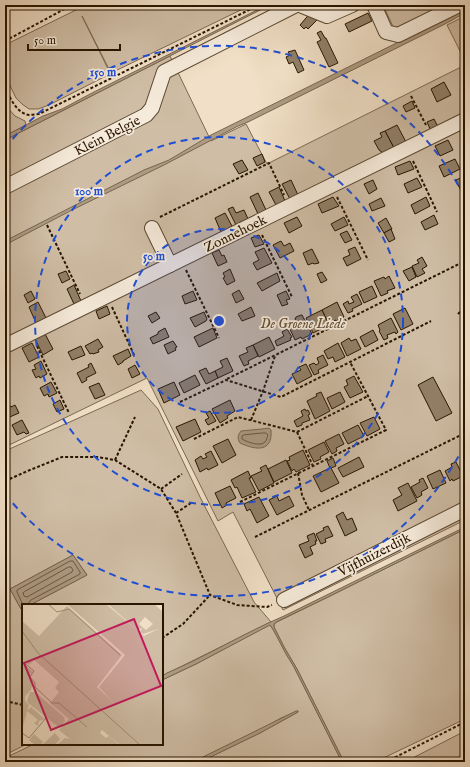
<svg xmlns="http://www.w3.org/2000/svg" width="470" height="767" viewBox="0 0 470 767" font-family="'IM FELL English',serif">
<rect width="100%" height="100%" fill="#f1e0c7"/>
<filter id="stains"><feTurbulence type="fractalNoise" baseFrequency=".005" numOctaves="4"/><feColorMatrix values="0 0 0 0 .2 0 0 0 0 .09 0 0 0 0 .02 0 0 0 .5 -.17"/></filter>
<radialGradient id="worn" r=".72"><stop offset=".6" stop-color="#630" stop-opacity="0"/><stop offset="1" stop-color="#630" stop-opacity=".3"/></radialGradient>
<g fill="#cfbda5" stroke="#7c6952">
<path d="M86,5H251L111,73L82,16L110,73L106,76L49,105L38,109H29L22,104L16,98L5,75V47L7,44Z"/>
<path d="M383,5H451L396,33Z"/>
<path d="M465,16V61L447,25Z"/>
<path d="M170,56L211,141L246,124L267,164L465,65V520L283,610L233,512L218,521L147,378L5,447V140Z"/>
<path d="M5,105L15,116L25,121L26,125L5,136Z"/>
<path d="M141,390L158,409L201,499L254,602L271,622L162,676V605H30L87,575L73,555L10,589L21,609L23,608V744H27L5,755V451Z"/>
<path d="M465,529V719L375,762H344L297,669L284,647L274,627V625L275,623L326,598Z"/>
<path d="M269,625L271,626C279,639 285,653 294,667L342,762H200L260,733L298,712V711L281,718L262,729L193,762H5V758L34,744H162V680L196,664Z"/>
<path d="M465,731V762H405Z"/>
</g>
<g fill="#ad9b83" stroke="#78654f">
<path d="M267,5H270L5,140V136L43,116L62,109L92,93Z"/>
<path d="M465,9V13L445,24L248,122L238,126L164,165L72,210L5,245V241L144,170L169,160L211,135L310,86Z"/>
<path d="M269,428L271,430C273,453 255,450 240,443C237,438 238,435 241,431L262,429Z"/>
<path d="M465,527V529L326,598L278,621L274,624V627L284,647L297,669L344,762H342L294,667L286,654L274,631L270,625L196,664L162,680V676L167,673C207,656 244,633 284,616Z"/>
<path d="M73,555L87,575L30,605H23V608L21,609L10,589Z"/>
<path d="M296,711H298V712L260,733L200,762H193Z"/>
</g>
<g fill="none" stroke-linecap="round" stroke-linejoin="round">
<g stroke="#6a5842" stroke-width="1">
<path d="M262,433H266L268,435C267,437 267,440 265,442C260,447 247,442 242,439V436L244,435Z"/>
<path d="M69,567H71L73,570L72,572L27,597L24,596L23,593L24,592Z"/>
<path d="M23,605L17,592V590L70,561H73L80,572V574L31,600L29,602V605"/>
</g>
</g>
<g fill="#917f67" stroke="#281500">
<path d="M312,11L319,18L308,29L306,27L304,29L300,25Z"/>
<path d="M368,13L372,21L349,32L345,24Z"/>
<path d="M321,31L325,38H326L338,63L329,67L317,42L321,40L317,33Z"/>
<path d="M295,50L304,70L298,73L293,62L289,64L286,57L290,55L288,52Z"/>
<path d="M444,82L451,95L437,102L431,89Z"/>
<path d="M412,101L415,108L406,112L403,106Z"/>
<path d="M434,119L438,127L431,131L427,122Z"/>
<path d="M397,125L406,142L394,148L385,131Z"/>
<path d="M385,131L394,148L383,153L379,150L374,141L382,137L380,133Z"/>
<path d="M448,140L453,150L440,156L435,146Z"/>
<path d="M262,154L265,162L257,166L253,158Z"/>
<path d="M455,159L460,169L444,177L439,166Z"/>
<path d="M242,160L248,170L239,174L233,164Z"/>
<path d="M410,161L414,169L398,175L395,167Z"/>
<path d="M463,177L465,180V190L461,191L456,180Z"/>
<path d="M417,178L422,187L408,193L404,184Z"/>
<path d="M291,180L298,195L290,199L282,184Z"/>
<path d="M373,180L377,189L369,194L364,184Z"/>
<path d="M279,187L285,201L276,205L269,192Z"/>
<path d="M258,193L266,210L258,214L250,197Z"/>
<path d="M333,197L339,206L322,213L318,204Z"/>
<path d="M426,197L430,206L415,214L411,205Z"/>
<path d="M381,198L385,206L372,211L369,204Z"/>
<path d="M233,207L236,213L244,210L248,219L236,225L228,209Z"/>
<path d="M225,213L233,228L221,232L215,218Z"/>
<path d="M434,215L438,224L425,230L421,222Z"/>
<path d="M297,217L302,226L289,233L284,223Z"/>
<path d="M344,217L348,225L335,231L331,224Z"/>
<path d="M386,218L392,229L384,233L378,223Z"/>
<path d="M391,229L395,239L389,242L384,233Z"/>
<path d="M347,231L352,240L345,243L340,234Z"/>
<path d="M259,235L264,244L255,247L251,238Z"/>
<path d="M281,241L284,246L290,243L294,251L280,258L273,245Z"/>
<path d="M355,247L361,259L347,266L343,258L350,255L348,250Z"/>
<path d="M264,248L272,263L257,270L253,263L259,260L255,252Z"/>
<path d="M312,249L319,263L314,264L313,263L308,265L303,253Z"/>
<path d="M219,250L222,256L224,255L227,262L218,266L212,253Z"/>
<path d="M422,257L427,266L422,269L425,273L417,277L412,266L419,263L417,260Z"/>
<path d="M412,267L416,277L409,281L403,271Z"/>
<path d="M230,269L235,281L227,285L223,278L225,277L223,273Z"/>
<path d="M66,271L70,279L62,283L58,274Z"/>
<path d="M322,272L327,280L321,283L317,274Z"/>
<path d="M277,273L280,281L262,291L257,283Z"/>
<path d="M389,276L395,288L387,291L388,293L381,296L374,281L384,277L385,279Z"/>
<path d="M74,285L81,301L74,304L67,289Z"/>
<path d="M372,286L377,297L364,303L359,292Z"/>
<path d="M239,290L244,299L236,303L232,294Z"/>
<path d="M31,291L35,299L28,303L24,295Z"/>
<path d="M193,291L197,300L185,304L182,296Z"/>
<path d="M286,291L290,299L286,300L288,304L282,306L277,295Z"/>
<path d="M357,294L362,304L352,309L353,311L348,313L343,304L348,301L349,304L354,302L351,297Z"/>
<path d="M38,302L46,318L36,323L29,307Z"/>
<path d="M337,302L344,317L336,321V320L328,323L322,310Z"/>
<path d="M107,306L110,314L99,319L96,311Z"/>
<path d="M251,307L255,316L242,321L238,314Z"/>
<path d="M405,308L413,324L401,330L393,314Z"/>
<path d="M322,310L329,325L313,333L306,318Z"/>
<path d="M156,312L160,318L152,323L148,316Z"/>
<path d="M204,312L207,319L206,321L195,327L190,318Z"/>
<path d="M301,315H302L312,334L302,339L301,337L295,340L289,327L294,324L298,330L301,328L295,319L296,317Z"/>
<path d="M391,318L398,332L396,334L395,332L387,335L388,338L384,340L379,331L380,330L378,325Z"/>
<path d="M165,328L169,337L153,344L150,338L158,334V332Z"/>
<path d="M213,328L217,338L199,347L194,337Z"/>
<path d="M287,329L292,337L290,338L291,340L277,346L275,341L284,336L282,332Z"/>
<path d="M373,330L378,340L365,347L360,337Z"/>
<path d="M44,332L53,349L43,355L34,337Z"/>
<path d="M269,337L275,349L259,357L253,345Z"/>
<path d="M349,338L351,341L356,339L361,349L347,356L341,343Z"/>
<path d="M98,339L103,347L98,350L99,352L93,354L92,353L90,354L85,346Z"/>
<path d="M173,341L177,347L175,348L176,350L168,354L164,345Z"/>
<path d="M32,343L39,357L29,362L22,348Z"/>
<path d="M338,343L345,357L335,362L333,357L328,359L324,351Z"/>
<path d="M253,345L258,356L248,361L249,364L244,366L239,356L248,352L246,348Z"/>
<path d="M81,346L85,355L72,360L68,352Z"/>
<path d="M128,349L131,356L123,361V362L118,365L113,356Z"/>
<path d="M323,355L328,365L318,370L319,373L314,375L309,365L314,363L316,365L319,363L317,358Z"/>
<path d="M227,358L233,371L218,378L215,371L223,367L220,361Z"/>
<path d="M41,361L47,374L40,378L39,376L36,378L32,370L36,369L34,365Z"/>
<path d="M91,363L96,373L86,378L87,380L82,383L77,373L89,367L88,365Z"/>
<path d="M306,364L312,376L297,384L292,374L301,370L299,367Z"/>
<path d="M135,365L140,374L132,378L128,369Z"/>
<path d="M206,368L209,374L215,371L218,378L206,384L199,371Z"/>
<path d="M195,375L200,385L184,393L179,383Z"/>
<path d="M354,376L363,392L350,398L344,387L348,385L346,380Z"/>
<path d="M433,377L452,413L436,421L418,385Z"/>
<path d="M51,382L57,393L49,397L48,394L44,396L40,388Z"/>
<path d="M174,382L180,395L164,403L158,389Z"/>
<path d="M99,383L105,395L95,399L89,387Z"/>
<path d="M321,392L330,411L315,419L307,401L317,396L316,394Z"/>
<path d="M340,392L345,402L332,409L327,398Z"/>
<path d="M60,400L64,409L57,412L53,404Z"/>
<path d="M230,400L235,411L227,416L228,418L220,423L212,409Z"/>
<path d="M15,405L19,413L5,419V409L11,406V407Z"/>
<path d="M305,409L306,411L308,410L310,414L308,415L310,420L302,423V425L297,427L294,421L303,416L301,411Z"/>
<path d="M210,411L216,421L208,425L205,420L209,418L206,413Z"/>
<path d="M374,417L380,429L367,436L360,423Z"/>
<path d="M195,419L201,432L183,441L176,427Z"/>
<path d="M22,420L29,433L26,434L24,432L17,435L12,425Z"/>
<path d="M358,425L364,436L348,444L342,433Z"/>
<path d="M339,434L344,444L336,448L337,451L332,454L325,441Z"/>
<path d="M228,439L236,455L222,463L213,446Z"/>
<path d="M324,442L329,452L320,457L321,459L314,462L308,450Z"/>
<path d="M303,450L310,465L296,472L294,469L292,471L287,461L290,460L289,457Z"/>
<path d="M211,451L218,465L208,470L207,468L200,472L195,460L201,456L203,459L207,457L205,454Z"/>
<path d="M359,457L364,467L343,477L338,468Z"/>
<path d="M333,458L336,466L331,468L339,483L321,492L313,476L330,468L327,461Z"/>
<path d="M286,460L292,473L274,482L268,469Z"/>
<path d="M456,462L463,476L453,481L452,479L450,481L445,471L452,467L451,464Z"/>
<path d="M266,465L274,483L259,491L251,476L262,471L260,468Z"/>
<path d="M440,470L446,483L433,489L427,476Z"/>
<path d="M248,471L251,478H249L256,492L242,498L237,487L235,488L231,480Z"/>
<path d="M423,478L428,488L421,492L422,495L417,498L411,487L420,482L419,480Z"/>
<path d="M408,483L417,501L398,511L393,500L402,495L398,488Z"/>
<path d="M230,486L236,498L226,503L227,505L222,508L215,493Z"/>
<path d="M277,496L279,501L289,496L294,506L277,515L269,500Z"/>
<path d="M259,497L269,516L257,523L250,509L247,511L244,504Z"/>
<path d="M343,512L347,520L352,518L357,530L345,536L336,516Z"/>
<path d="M328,526L333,536L325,539L326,542L321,544L316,534L324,530L323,528Z"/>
<path d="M314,533L317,541H315L316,544L310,547L313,554L305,558L299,545L309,541L307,536Z"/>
</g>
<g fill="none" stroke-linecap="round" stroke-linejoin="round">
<g stroke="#5a4832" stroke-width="16">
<g id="minor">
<path d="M300,5L327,16L352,5"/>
<path d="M374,5L386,32L398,35L459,5"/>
<path d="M5,187L146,115L152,108L164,72L296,5"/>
<path d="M152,228L170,265"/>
<path d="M5,346L465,120"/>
<path d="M284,600L465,509"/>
</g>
</g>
<g stroke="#281500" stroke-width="2" stroke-dasharray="3 2" stroke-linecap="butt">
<path d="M5,41L72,5"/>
<path d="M5,88C10,97 16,113 29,115C32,115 36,114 39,114L259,5"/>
<path d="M411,96L426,125"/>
<path d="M413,161L437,212"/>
<path d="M337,197L368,260"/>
<path d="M160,217L269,163L284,195"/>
<path d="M47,225L80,294"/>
<path d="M262,235L292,297"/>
<path d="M186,270L219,338"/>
<path d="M112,307L135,357"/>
<path d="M458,314L465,307"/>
<path d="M37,346L69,413"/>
<path d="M227,379L465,261"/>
<path d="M180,402L226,380L281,397L431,321"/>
<path d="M251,420L263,391L275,356"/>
<path d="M297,432L313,466"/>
<path d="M194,439L238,417L297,432L368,396"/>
<path d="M115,460L135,417"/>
<path d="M298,473L302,495L309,510"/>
<path d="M5,481L30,470L62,457H97L115,460L161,489L176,513L210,595L237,605L267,607L272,605"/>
<path d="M161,489L182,474"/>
<path d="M240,502L386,430L350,362"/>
<path d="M176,513L191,503"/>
<path d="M255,537L465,433"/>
<path d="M162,638L183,624L210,595"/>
<path d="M5,701L23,705"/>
<path d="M386,762L465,722"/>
</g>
<use href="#minor" stroke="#f6ebdb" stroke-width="14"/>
</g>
<circle cx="219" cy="321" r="92" fill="#1d4ed8" fill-opacity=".12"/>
<g fill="none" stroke="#1d4ed8" stroke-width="2" stroke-dasharray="7 5">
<circle cx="219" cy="321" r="92"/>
<circle cx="219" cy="321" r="184"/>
<path d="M464 446A275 275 0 0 1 5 494M5 148A275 275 0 0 1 464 196"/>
</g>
<g text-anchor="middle" stroke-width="3.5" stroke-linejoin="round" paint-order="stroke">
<g font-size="14" fill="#281500" stroke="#f6ebdb">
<text transform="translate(107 135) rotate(-27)" y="5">Klein Belgie</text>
<text transform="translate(235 233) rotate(-26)" y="5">Zonnehoek</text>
<text transform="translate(374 554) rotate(-27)" y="5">Vijfhuizerdijk</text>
</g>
<g font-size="14" font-style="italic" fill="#62503a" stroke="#f6ebdb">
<text x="303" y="328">De Groene Liede</text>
</g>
</g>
<g transform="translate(22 604)">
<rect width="141" height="141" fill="#f1e0c7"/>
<path d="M45,0H84L122,32L136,25L121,30L118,28L120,24L115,26L86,0H132L141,8V141L138,138L140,141H98L80,126L78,129L84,134L87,132L97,141L36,140L43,134L48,135L37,126L47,115L28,99L37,88L33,84L37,78L12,56L7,61L0,56V17L17,32L45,2L100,51L75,83L91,98L77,83L103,51ZM123,13L131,20L124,26L117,20ZM0,58L11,68L6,73L11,78L9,86L3,92V97L7,101L0,125ZM8,88H13L42,113L43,117L39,122H35L5,98ZM9,103L23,115L17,117L16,122L12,119L16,116L5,107ZM33,129L38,135L33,141H20ZM12,130L21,138L18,141H13L7,136Z" fill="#cfbda5" fill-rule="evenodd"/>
<path fill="none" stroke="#a18f77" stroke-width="1" d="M26,0L35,8L47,5L98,51M0,27L16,49L118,141M0,57L12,67L8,73L13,79V83L30,99H37L65,123M0,129L7,134L24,114"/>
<path fill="#c2185b" fill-opacity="0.15" stroke="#c2185b" stroke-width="2" d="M112,15L139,82L29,126L2,59Z"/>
<rect width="141" height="141" fill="none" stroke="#281500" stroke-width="2"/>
</g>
<circle cx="219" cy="321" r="6" fill="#1d4ed8" stroke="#f6ebdb" stroke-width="2"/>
<g font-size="12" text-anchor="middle" font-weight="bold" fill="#1d4ed8" stroke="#f6ebdb" stroke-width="3.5" stroke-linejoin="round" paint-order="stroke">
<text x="103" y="76">150 m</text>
<text x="89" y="195">100 m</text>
<text x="154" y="260">50 m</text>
</g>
<rect width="470" height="767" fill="none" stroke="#f1e0c7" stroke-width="20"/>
<rect x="6" y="6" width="458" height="755" fill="none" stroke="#281500" stroke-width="2"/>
<rect x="10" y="10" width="450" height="747" fill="none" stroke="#281500"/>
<path d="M28 44v6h92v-6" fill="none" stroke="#281500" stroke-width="2"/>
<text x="34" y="44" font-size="12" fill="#281500" stroke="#f6ebdb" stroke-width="3" paint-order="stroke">50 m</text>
<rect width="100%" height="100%" filter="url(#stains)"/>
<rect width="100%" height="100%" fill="url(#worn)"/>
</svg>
